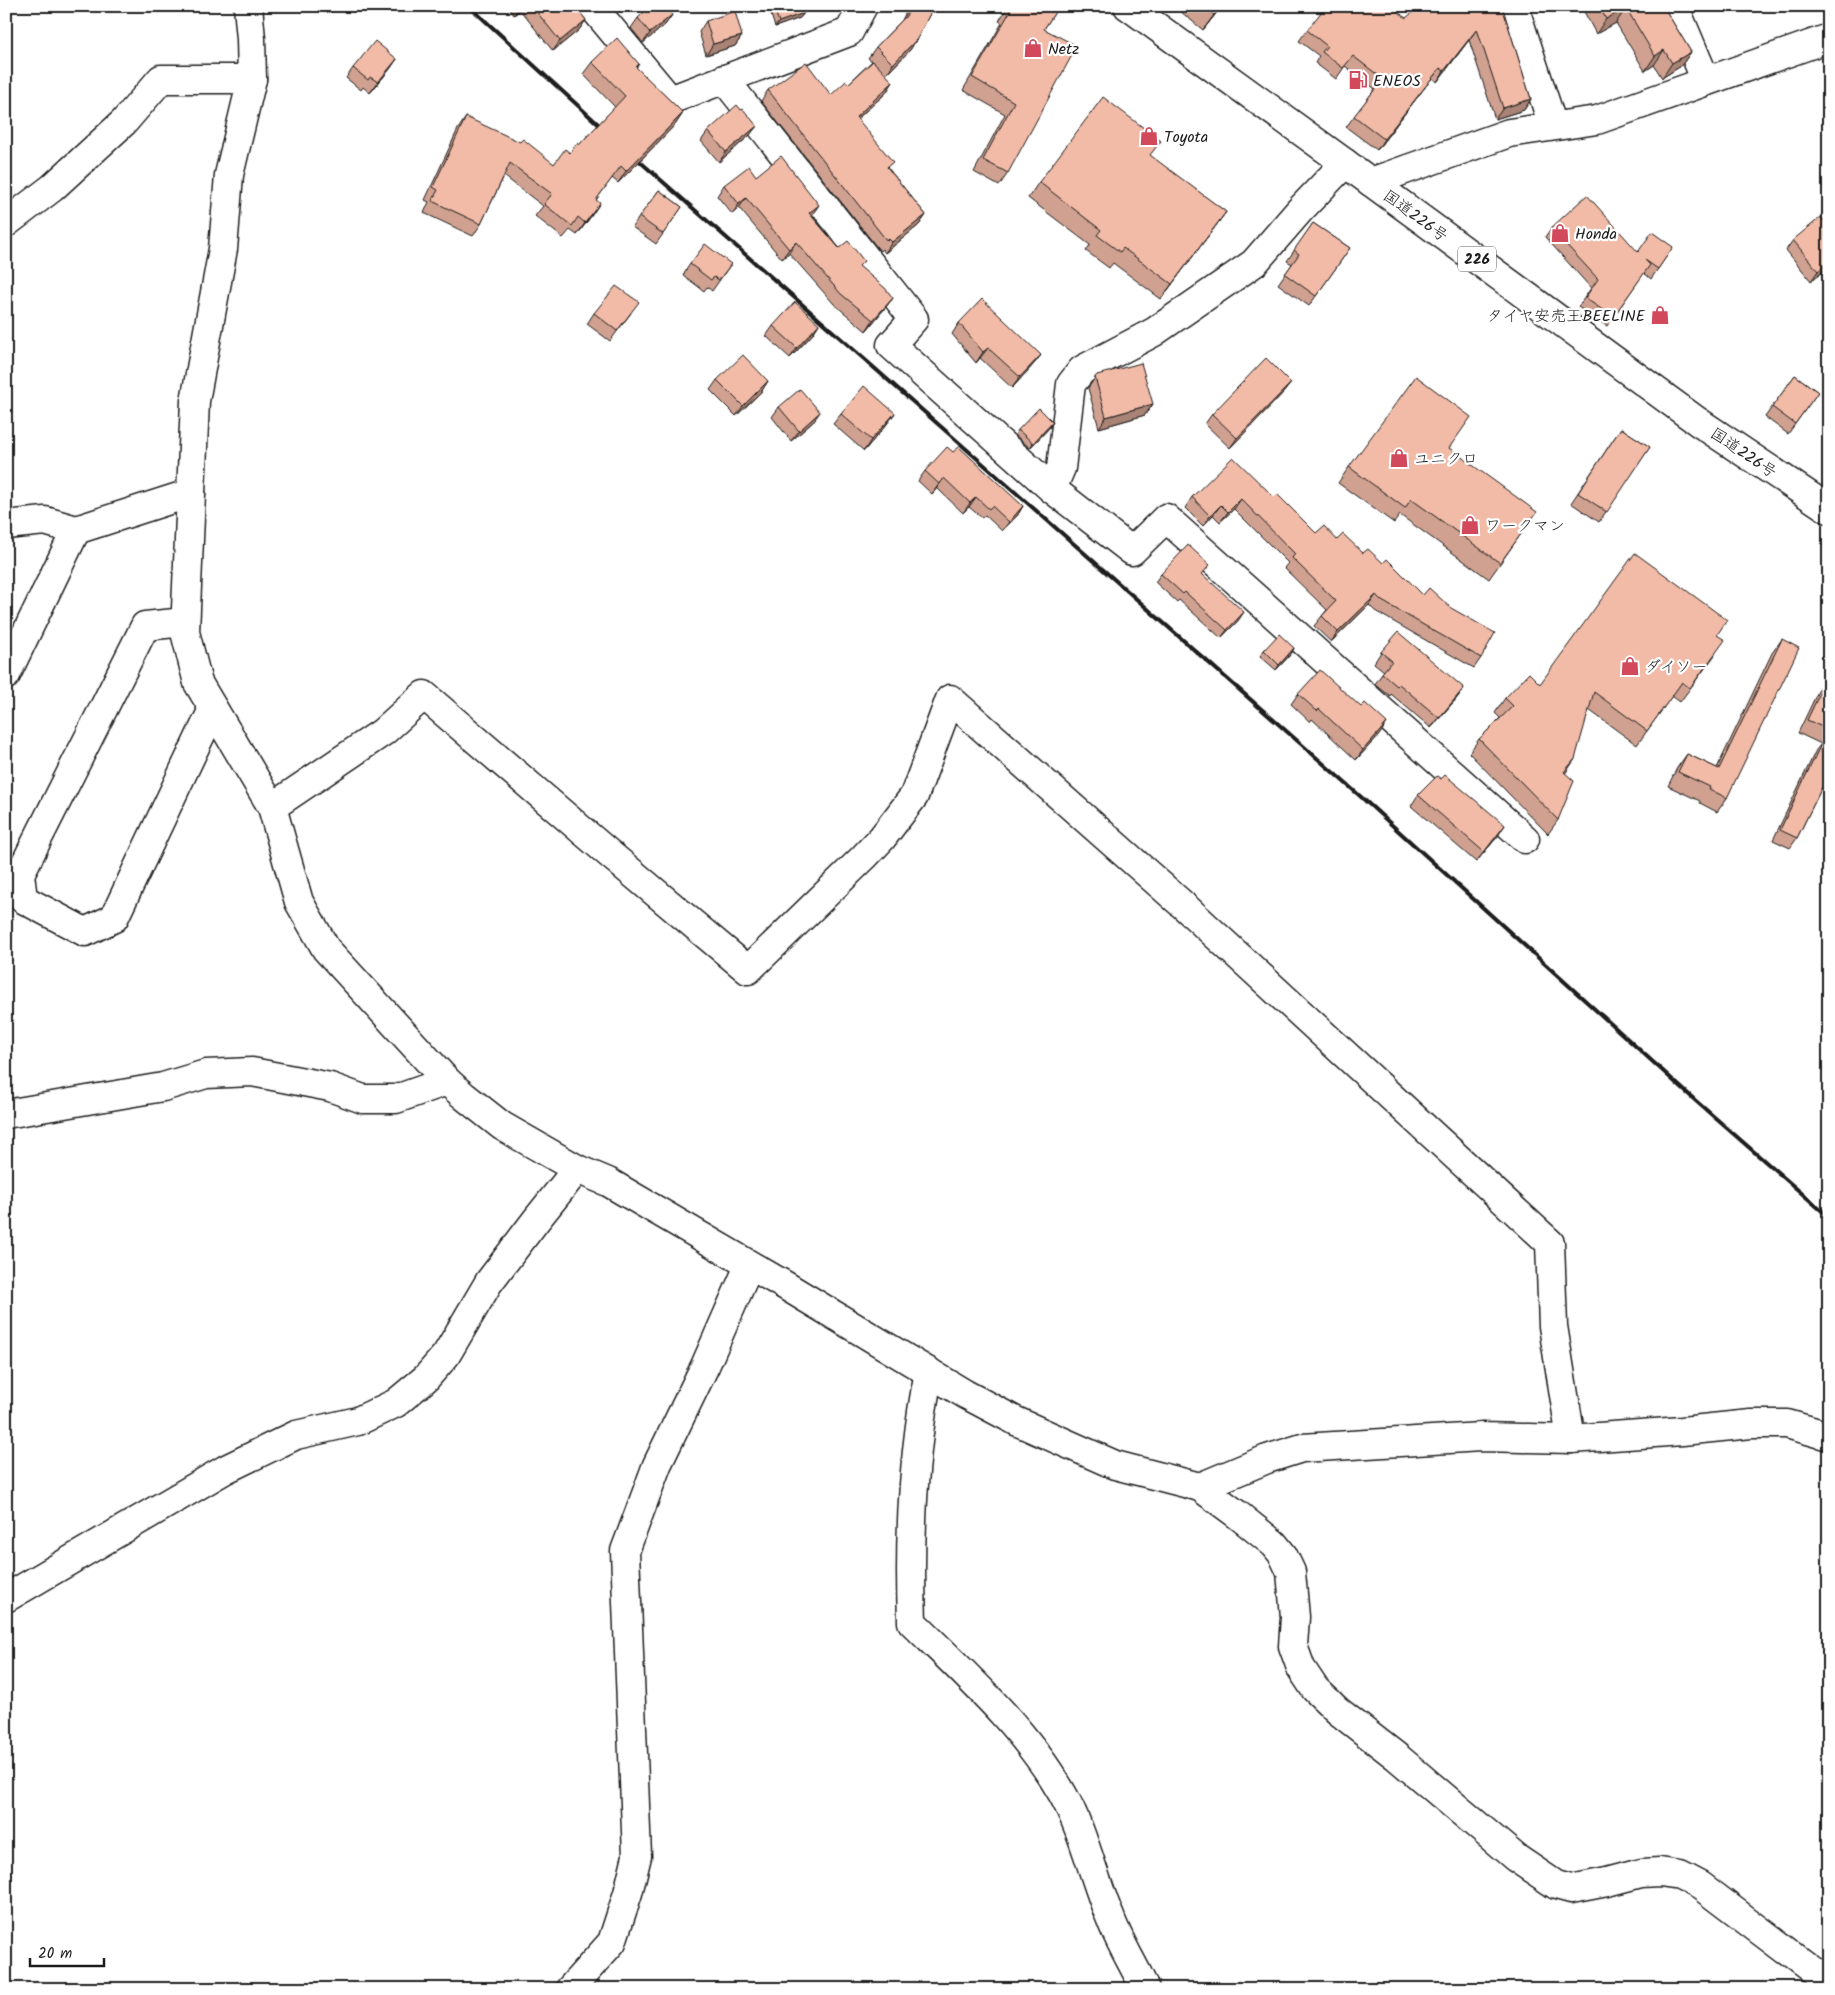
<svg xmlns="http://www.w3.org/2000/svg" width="1835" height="1995" viewBox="0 0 1835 1995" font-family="Kalam,'Klee One',sans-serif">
<rect width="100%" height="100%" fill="#fff"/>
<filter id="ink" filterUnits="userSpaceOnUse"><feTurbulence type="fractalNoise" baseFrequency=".02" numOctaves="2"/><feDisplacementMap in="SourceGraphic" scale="10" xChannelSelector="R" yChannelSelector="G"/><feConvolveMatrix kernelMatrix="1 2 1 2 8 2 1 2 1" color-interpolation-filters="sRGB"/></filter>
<g filter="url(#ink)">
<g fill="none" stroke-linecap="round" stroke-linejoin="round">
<g stroke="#1c1c1c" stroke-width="31">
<g id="minor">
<path d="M248,6L251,39L252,79L229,175L223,249L195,401L185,632L198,683L272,807L299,902L326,949L447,1081L464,1096L502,1126L577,1169L608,1182L786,1286L965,1394L1016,1421L1115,1465L1200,1487L1238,1515L1274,1544L1283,1555L1291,1572L1295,1617L1293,1646L1301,1668L1315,1689L1338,1711L1397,1757L1516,1858L1556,1885L1571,1889L1607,1882L1641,1873L1660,1872L1680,1875L1701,1886L1829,1983"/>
<path d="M592,6L670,100L849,32L863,6"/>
<path d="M1514,6L1553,126"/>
<path d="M1676,6L1679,17L1706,81"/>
<path d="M724,79L914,319L891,345L1052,489"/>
<path d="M1345,163L1300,210L1254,263L1154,332L1082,370L1071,384L1061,468L1052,489L1132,551L1166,518L1525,839"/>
<path d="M1371,182L1509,133L1597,120L1829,38"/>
<path d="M6,223L52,188L124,122L161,79H252"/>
<path d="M6,525L45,521L76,530L191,493"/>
<path d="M185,622L145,626L20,874L23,899L85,932L114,918L213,709"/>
<path d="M6,675L76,530"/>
<path d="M272,807L383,732L424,695L606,851L748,970L864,857L882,838L914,796L950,699L1183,905L1550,1243L1553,1326L1571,1439"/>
<path d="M6,1114L163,1087L206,1074L252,1072L330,1087L363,1099H396L447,1081"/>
<path d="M929,1372C912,1455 909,1538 912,1622C966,1675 1024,1727 1062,1793C1084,1831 1093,1877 1110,1917C1119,1942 1134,1965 1145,1989"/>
<path d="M1200,1487L1267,1459L1302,1448L1481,1437L1571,1439L1682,1431L1751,1424H1787L1829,1436"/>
<path d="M6,1598L226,1469L296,1435L358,1421L396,1403L426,1378L446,1355L489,1282L537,1219L577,1169"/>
<path d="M570,1989L612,1942L628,1893L637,1856L625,1551L657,1465L705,1366L749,1266"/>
</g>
</g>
<g stroke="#1c1c1c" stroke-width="31">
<path id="highway" d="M1128,6L1345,163L1697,421L1829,509"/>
</g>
<use href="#minor" stroke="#fff" stroke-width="28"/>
<use href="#highway" stroke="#fff" stroke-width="28"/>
<g stroke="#1c1c1c" stroke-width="4">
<path d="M469,6L608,133"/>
<path d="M628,151L1360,796L1697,1102L1829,1217"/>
</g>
</g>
<g fill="#d0a190" stroke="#1c1c1c">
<path d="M507,6H575L586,20L579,30L553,51L520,10L514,15Z"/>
<path d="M768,6H801L804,13L800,18L775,27Z"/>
<path d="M909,6H934L917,39L910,50L886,75L893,82L886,93L857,119L888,168L926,215L919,225L885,253L882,249L880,251L761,101L768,90L831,95L848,84L872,61L868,58L876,47L902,20Z"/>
<path d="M1008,6H1059L1044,29L1008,173L999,186L974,172L1005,114L963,90L1002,23L999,21Z"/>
<path d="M1176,6H1222L1203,30L1175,7Z"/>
<path d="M1502,6L1531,99L1524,110L1495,119L1469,40L1437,82L1432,78L1377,150L1346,127L1375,89L1345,66L1336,79L1315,63L1319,56L1299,41L1307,30L1406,18Z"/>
<path d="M1581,6H1663L1691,52L1681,66L1662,78L1654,65L1645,71L1616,23L1596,34Z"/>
<path d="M672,15L665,25L643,43L631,28L638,18Z"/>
<path d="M706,21L742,36L735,46L706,55L699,32Z"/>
<path d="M397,59L390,69L370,93L363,87L361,90L346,78L353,68Z"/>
<path d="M592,62L639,64L636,68L683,113L675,125L618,183L612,178L596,200L592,215L577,235L570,230L563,238L535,216L543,206L504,176L481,224L473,236L424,213L429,202L425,200L458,129L466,117L554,164L570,153L579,145L615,107L583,74Z"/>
<path d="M757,126L749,136L719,162L701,141L708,131Z"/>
<path d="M1150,156L1226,212L1161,299L1113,263L1109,268L1086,251L1090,245L1028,198L1039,182Z"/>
<path d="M756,176L812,216L839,248L893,298L885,308L866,331L834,304L789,253L782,259L739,208L732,214L717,196L724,185Z"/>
<path d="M659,190L682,207L656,244L632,227Z"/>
<path d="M1829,217V267L1811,281L1786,250L1793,240L1824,221Z"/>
<path d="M1313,223L1350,248L1309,306L1278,284L1292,264L1287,261Z"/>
<path d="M1551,228L1638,252L1673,247L1651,279L1644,273L1607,326L1578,307L1591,288L1545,237Z"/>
<path d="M690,264H731L712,291L707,287L704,291L683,275Z"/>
<path d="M594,313H631L610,341L587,324Z"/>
<path d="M959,323L1041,355L1033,365L1012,388L980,358L976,363L952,334Z"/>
<path d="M819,324L812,335L790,358L766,336L773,326Z"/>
<path d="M1097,375L1153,404L1145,415L1099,428L1088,388Z"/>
<path d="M1795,375L1818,392L1788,434L1765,417Z"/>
<path d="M717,380L768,381L761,392L736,416L710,390Z"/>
<path d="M1291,383L1283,393L1230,448L1205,424L1212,414Z"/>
<path d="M779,407L813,422L791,441L772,417Z"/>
<path d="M895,413L887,424L864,451L833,424L841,414Z"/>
<path d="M1053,422L1050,427L1030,448L1015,435L1018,430Z"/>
<path d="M1621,428L1650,447L1599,522L1571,503Z"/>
<path d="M1449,448L1526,527L1489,579L1400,515L1394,523L1338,483L1349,467Z"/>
<path d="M953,452L1023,506L1017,516L1002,531L985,515L982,518L969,507L963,513L937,488L932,494L918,481L925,471Z"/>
<path d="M1192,497H1274L1316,533L1337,540L1363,553L1481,658L1474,668L1375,611L1369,605L1331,642L1314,626L1322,616L1327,610L1284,568L1288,563L1234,509L1220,522L1213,515L1203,526L1185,508Z"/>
<path d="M1161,574L1203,575L1238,621L1221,638L1179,600L1177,602L1155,582Z"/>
<path d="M1717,635L1715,655L1680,702L1672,696L1637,745L1589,710L1565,773L1558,820L1548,834L1469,753L1479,739L1500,718L1495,713L1505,698L1540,684Z"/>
<path d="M1782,639L1727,798L1717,812L1700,803V801L1668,786L1677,768L1687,754L1717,768L1772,653Z"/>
<path d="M1294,648L1291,654L1276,670L1260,656L1264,650Z"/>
<path d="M1381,652L1464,688L1457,698L1431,728L1391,694L1390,696L1375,684L1384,671L1374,663Z"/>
<path d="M1829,668V773L1797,838L1790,848L1773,840L1816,750L1821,744L1798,733Z"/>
<path d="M1298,694L1380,734L1356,760L1312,719L1310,722L1291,704Z"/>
<path d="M1418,795L1498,836L1476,862L1411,806Z"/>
</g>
<g fill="#a98375" stroke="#1c1c1c">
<path d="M520,6H523L520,10L514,15Z"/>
<path d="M1221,6H1222L1203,30L1214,15Z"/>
<path d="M1626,8L1616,23L1596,34L1606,19Z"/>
<path d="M804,13L800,18L775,27L779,22Z"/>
<path d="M672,15L665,25L643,43L650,33Z"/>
<path d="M586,20L579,30L553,51L560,41Z"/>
<path d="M1477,29L1469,40L1437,82L1444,71Z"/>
<path d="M742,36L735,46L706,55L713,44Z"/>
<path d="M917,39L910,50L886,75L893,64Z"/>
<path d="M1664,50L1654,65L1645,71L1655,56Z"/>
<path d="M1691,52L1681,66L1662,78L1672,63Z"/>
<path d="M397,59L390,69L370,93L378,82Z"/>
<path d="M1440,68L1432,78L1377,150L1384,139Z"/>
<path d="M893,82L886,93L848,127L856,117Z"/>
<path d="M1531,99L1524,110L1495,119L1503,108Z"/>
<path d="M683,113L675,125L618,183L626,171Z"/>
<path d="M757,126L749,136L719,162L726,152Z"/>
<path d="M746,198L739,208L732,214L739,204Z"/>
<path d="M600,203L592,215L577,235L585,223Z"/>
<path d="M819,205L812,215L802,223L809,213Z"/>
<path d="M1226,212L1215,227L1161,299L1172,284Z"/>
<path d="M926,215L919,225L885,253L892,242Z"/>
<path d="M796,242L789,253L782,259L789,249Z"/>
<path d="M1829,262V267L1811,281L1818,271Z"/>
<path d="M893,298L885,308L866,331L873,320Z"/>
<path d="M819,324L812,335L790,358L797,348Z"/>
<path d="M988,348L976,363L983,352Z"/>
<path d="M1041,355L1033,365L1012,388L1020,377Z"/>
<path d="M768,381L761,392L736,416L743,406Z"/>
<path d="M1291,383L1283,393L1230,448L1237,438Z"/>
<path d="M1153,404L1145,415L1099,428L1106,417Z"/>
<path d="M820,412L813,422L791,441L799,431Z"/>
<path d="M895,413L887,424L864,451L871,440Z"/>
<path d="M1053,422L1050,427L1030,448L1033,443Z"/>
<path d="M944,478L937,488L932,494L939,484Z"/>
<path d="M976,497L969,507L963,513L970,503Z"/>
<path d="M1241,499L1234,509L1220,522L1228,512Z"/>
<path d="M1221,505L1213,515L1203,526L1210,516Z"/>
<path d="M1023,506L1017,516L1002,531L1009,522Z"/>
<path d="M1376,595L1369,605L1331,642L1338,632Z"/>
<path d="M1244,612L1238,621L1221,638L1227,630Z"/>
<path d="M1294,648L1291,654L1276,670L1279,665Z"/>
<path d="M1464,688L1457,698L1431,728L1439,718Z"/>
<path d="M1387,723L1380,734L1356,760L1363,750Z"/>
<path d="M1575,759L1565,774L1564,772Z"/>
<path d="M1505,825L1498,836L1476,862L1484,852Z"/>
</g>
<g fill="#f2bba7" stroke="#1c1c1c">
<path d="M532,6H575L586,20L560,41Z"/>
<path d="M650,6H666L672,15L650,33L638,18Z"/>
<path d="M773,6H801L804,13L779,22Z"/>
<path d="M911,6H934L917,39L893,64L876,47L906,16Z"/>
<path d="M1009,6H1059L1044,29L1077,46L1008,173L983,160L1014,102L972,77L1011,10L1008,9Z"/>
<path d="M1204,6H1221L1214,15Z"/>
<path d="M1326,6H1390L1406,18L1420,6H1502L1531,99L1503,108L1477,29L1444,71L1440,68L1384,139L1354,116L1383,79L1353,56L1343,68L1322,52L1327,46L1307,30Z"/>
<path d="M1599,6H1663L1691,52L1672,63L1664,50L1655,56L1626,8L1606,19Z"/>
<path d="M735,11L742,36L713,44L706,21Z"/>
<path d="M617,38L639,64L636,67L683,113L626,171L621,166L596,200L600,203L585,223L578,217L572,226L544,204L552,194L510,163L481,224L432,201L438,190L433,187L466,117L520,142L523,139L554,164L565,149L570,153L577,143L579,145L625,96L592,62Z"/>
<path d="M375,41L397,59L378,82L370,77L368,80L353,68Z"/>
<path d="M873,61L893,82L856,117L893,162L887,167L926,215L892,242L889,239L887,241L768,90L806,62L831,95L846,81L848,84Z"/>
<path d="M1103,97L1161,141L1150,155L1226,212L1172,284L1123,248L1120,252L1097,235L1101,230L1039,182Z"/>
<path d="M737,105L741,110L743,109L757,126L726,152L708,131Z"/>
<path d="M781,156L819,205L809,213L839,248L848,241L864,261L859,266L885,288L893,298L873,320L841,294L796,242L789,249L746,198L739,204L724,185L749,166L756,176Z"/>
<path d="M659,190L682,207L663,234L639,217Z"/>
<path d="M1587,195L1638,252L1652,232L1673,247L1658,269L1645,260L1650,265L1613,317L1585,298L1598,279L1551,228Z"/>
<path d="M1821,217L1824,221L1829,217V262L1818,271L1793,240Z"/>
<path d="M1313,223L1350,248L1316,296L1285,274L1299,254L1294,250Z"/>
<path d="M705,244L731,264L719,280L714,277L711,280L690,264Z"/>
<path d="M616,286L639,302L617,331L594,313Z"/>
<path d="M982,299L1041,355L1020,377L988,348L983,352L959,323Z"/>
<path d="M795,302L819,324L797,348L773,326Z"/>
<path d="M743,355L768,381L743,406L717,380Z"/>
<path d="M1266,358L1291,383L1237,438L1212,414Z"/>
<path d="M1141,363L1153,404L1106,417L1095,377L1097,375Z"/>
<path d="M1795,375L1818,392L1795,424L1772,407Z"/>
<path d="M1416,376L1471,417L1449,448L1537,512L1500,563L1411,499L1405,508L1349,467Z"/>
<path d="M864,386L895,413L871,440L841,414Z"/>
<path d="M800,389L820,412L799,431L779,407Z"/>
<path d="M1039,408L1053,422L1033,443L1018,430Z"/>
<path d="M1621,428L1650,447L1607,512L1578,493Z"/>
<path d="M947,447L953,452L959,447L1023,506L1009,522L992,506L989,509L976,497L970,503L944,478L939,484L925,471Z"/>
<path d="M1233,457L1274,497L1277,494L1316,533L1324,526L1337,540L1343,534L1363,553L1368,549L1383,563L1387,559L1423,595L1429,588L1451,608L1495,633L1481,658L1382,601L1376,595L1338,632L1322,616L1336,601L1292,558L1295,554L1241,499L1228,512L1221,505L1210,516L1192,497Z"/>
<path d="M1188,545L1210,565L1202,574L1244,612L1227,630L1185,592L1183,594L1161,574Z"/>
<path d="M1635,553L1727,620L1717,635L1725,640L1690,688L1682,682L1647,731L1594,692L1575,759L1564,772L1574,781L1558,820L1479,739L1513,706L1505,698L1529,673L1540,684Z"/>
<path d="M1398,632L1464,688L1439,718L1399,684L1397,686L1382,673L1392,661L1381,652Z"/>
<path d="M1279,634L1294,648L1279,665L1264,650Z"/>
<path d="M1782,639L1799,648L1727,798L1709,789L1710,787L1678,772L1687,754L1719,769Z"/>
<path d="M1320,670L1361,707L1365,703L1387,723L1363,750L1319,709L1317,711L1298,694Z"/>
<path d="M1829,674V730L1807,720Z"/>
<path d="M1823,740L1829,743V773L1797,838L1780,830Z"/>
<path d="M1445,775L1505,825L1484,852L1418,795L1437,776L1441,779Z"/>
</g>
</g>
<defs>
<g id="shop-bare" transform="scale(1.5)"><path d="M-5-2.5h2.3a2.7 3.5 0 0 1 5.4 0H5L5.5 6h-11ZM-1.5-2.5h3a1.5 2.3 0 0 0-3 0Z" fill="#d1495b" stroke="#fff" stroke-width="2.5" paint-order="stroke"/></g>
<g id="fuel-bare" transform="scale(1.5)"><path d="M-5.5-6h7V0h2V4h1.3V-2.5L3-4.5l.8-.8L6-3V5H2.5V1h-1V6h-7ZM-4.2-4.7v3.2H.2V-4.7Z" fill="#d1495b" stroke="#fff" stroke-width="2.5" paint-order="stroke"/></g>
</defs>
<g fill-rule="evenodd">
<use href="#shop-bare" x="1033" y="48"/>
<use href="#fuel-bare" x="1358" y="80"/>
<use href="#shop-bare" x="1149" y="136"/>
<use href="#shop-bare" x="1560" y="233"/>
<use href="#shop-bare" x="1660" y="315"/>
<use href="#shop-bare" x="1399" y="458"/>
<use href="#shop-bare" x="1470" y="525"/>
<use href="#shop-bare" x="1630" y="666"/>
</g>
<g text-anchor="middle" stroke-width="4.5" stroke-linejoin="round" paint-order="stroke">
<rect fill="#fff" stroke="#606060" stroke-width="1" x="1458" y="246.5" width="38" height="25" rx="4"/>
<g font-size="15" font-weight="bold" fill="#1c1c1c">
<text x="1477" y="264">226</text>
</g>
<g font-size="16" fill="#1c1c1c" stroke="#fff" text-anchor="start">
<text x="1048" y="54">Netz</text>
<text x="1373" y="86">ENEOS</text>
<text x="1164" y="142">Toyota</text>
<text x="1575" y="239">Honda</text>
<text x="1645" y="321" text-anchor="end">タイヤ安売王BEELINE</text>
<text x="1414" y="464">ユニクロ</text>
<text x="1485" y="531">ワークマン</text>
<text x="1645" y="672">ダイソー</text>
</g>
<g font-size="16" fill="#1c1c1c" stroke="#fff">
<text transform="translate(1416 215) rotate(36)" y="6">国道226号</text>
<text transform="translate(1744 452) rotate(34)" y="6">国道226号</text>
</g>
</g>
<rect width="1835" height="1995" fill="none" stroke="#fff" stroke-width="25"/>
<rect x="12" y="12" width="1810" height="1970" fill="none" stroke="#1c1c1c" stroke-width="2" filter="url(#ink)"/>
<path d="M30 1958v8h74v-8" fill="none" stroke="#1c1c1c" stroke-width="2.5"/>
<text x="38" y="1958" font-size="15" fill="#1c1c1c" stroke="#ffffff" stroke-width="4" paint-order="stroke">20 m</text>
</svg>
